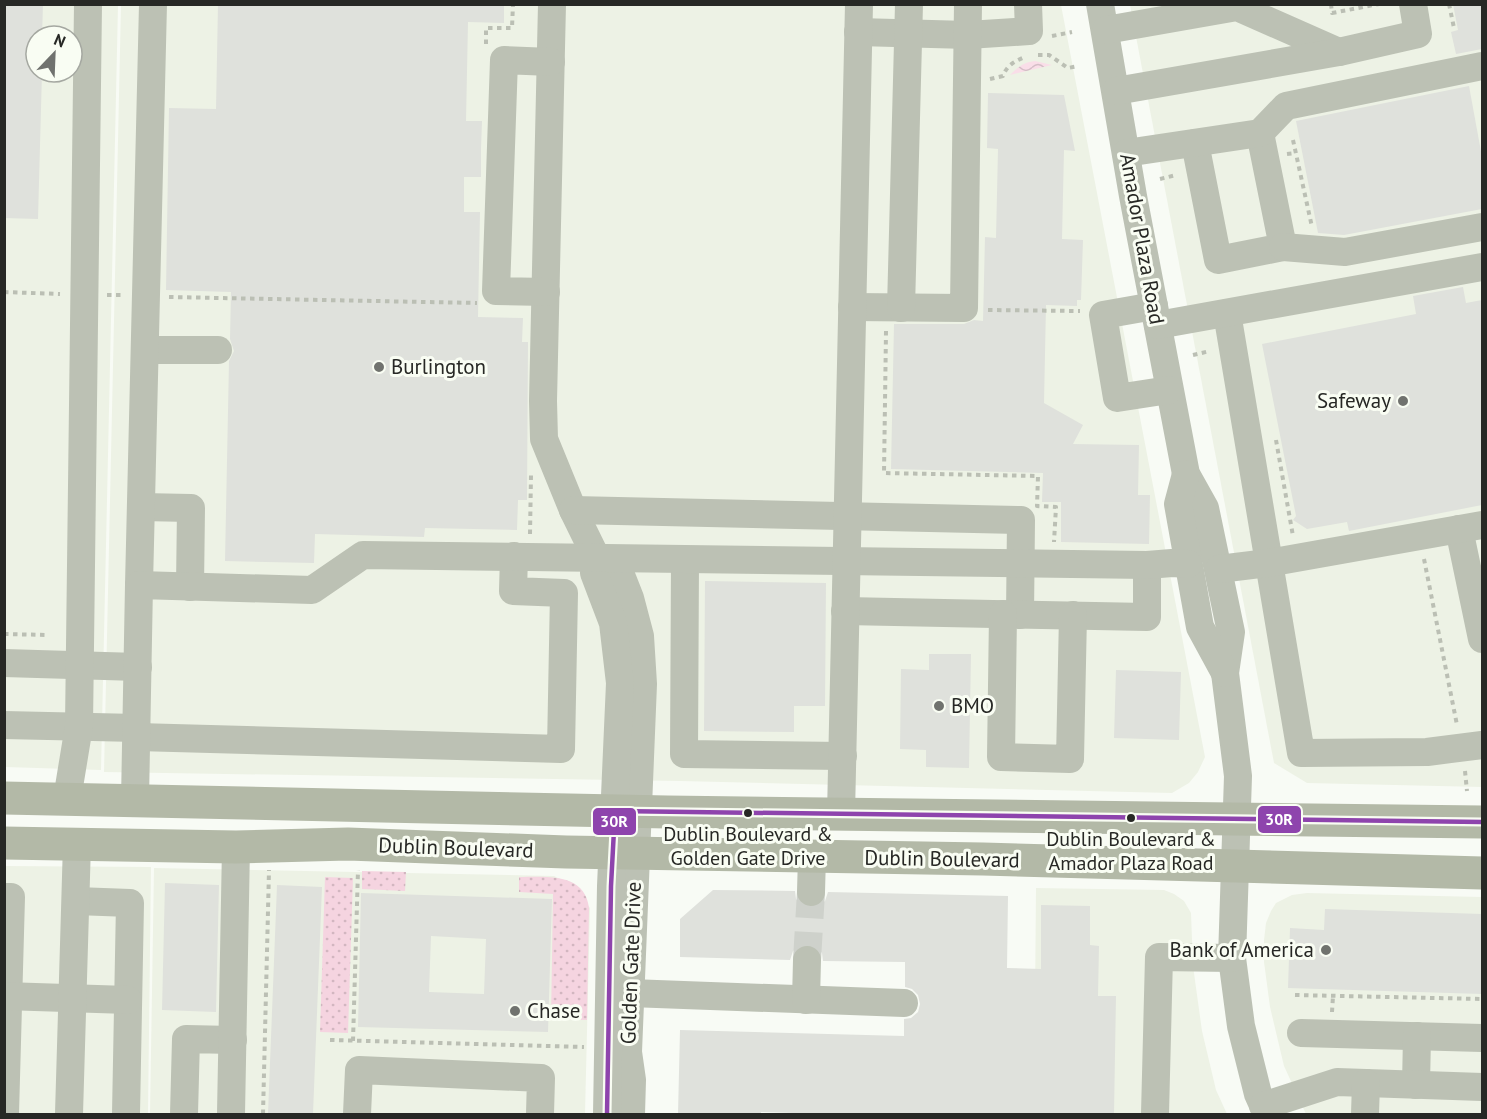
<svg xmlns="http://www.w3.org/2000/svg" width="1487" height="1119" viewBox="0 0 1487 1119" font-family="'PT Sans',sans-serif">
<defs>
<pattern id="grass-dots" width="8" height="8" patternUnits="userSpaceOnUse" patternTransform="scale(1.5)"><rect width="8" height="8" fill="#f5d4e0"/><path d="M2 2h.1M6 6h.1" fill="none" stroke="#d2b6c0" stroke-width="1.8" stroke-linecap="round"/></pattern>
<pattern id="water-waves" width="16" height="10" patternUnits="userSpaceOnUse" patternTransform="scale(1.5)"><rect width="16" height="10" fill="#f9dee8"/><path d="M0 5q4-4 8 0t8 0" fill="none" stroke="#d5bec7"/></pattern>
</defs>
<rect width="100%" height="100%" fill="#f8fbf5"/>
<g fill="#edf2e5" fill-rule="evenodd">
<path d="M5,5H118L101,770L5,767ZM36,36H72V72H36Z"/>
<path d="M121,5H1061L1205,757L1198,772L1189,783L1172,793L680,781L104,772Z"/>
<path d="M1130,5H1482V787L1307,783L1274,763Z"/>
<path d="M5,866L151,867L148,1114H5Z"/>
<path d="M154,868L554,876L575,887L590,908L585,1114H150Z"/>
<path d="M1036,888L1164,890L1174,894L1184,901L1191,913L1193,966L1202,1031L1216,1090L1227,1114H1034Z"/>
<path d="M1307,893L1482,897V1114H1306L1284,1066L1270,1007L1264,962V940L1266,923L1271,911L1276,903L1292,895Z"/>
</g>
<g fill="url(#grass-dots)">
<path d="M362,871L406,872L405,891L362,889Z"/>
<path d="M325,877L353,878L348,1033L320,1032Z"/>
<path d="M519,877C545,877 585,872 589,908L587,1020L551,1019L553,894L519,892Z"/>
</g>
<path fill="url(#water-waves)" d="M1035,61L1052,65L1010,75C1018,67 1024,62 1035,61Z"/>
<g fill="#dfe1dc" fill-rule="evenodd">
<path d="M4,4H43L42,36H36V72H42L38,219L4,218Z"/>
<path d="M218,4H504V23L468,22L466,121H482L481,149V177H464V212H480L478,317L523,318L522,342H528L527,500H518L517,530L425,528L424,537L315,534L314,563L225,561L229,361L234,351L230,339L231,292L166,290L169,108L216,109Z"/>
<path d="M1453,4H1482V49L1456,54L1451,32L1458,30Z"/>
<path d="M1469,86L1482,157V209L1344,235L1318,233L1296,121Z"/>
<path d="M988,93L1064,95L1075,151L1064,150L1062,239L1083,240L1081,300H1077V306L1046,305L1044,403L1083,425L1073,444L1139,445L1138,495H1150L1149,544L1061,542V502H1042L1043,473L891,469L894,324H964L974,320L983,321L985,237L996,238L998,149L987,148Z"/>
<path d="M1463,287L1466,303L1482,300V505L1349,531L1347,522L1307,529L1293,520L1296,516L1262,344L1416,314L1413,296Z"/>
<path d="M705,581L826,583L825,706H794V732L704,731Z"/>
<path d="M929,654H971L969,768L926,767V750L900,749L901,669L929,670Z"/>
<path d="M1116,670L1181,672L1179,740L1114,738Z"/>
<path d="M165,883L219,885L216,1012L162,1010Z"/>
<path d="M277,885L322,887L313,1114H268Z"/>
<path d="M713,890L795,891L796,899L802,906L811,908L819,906L825,901L828,892L1008,896L1007,968L1041,969V905L1090,906V945L1099,946L1098,996H1116L1114,1114H823L761,1112V1114H678L680,1030L904,1036V1019L911,1018L918,1012L920,1004L918,995L912,989L905,987V962L823,961L822,953L816,946L807,944L799,946L793,951L790,960L680,957V919Z"/>
<path d="M361,893L552,899L548,1032L358,1027ZM431,936L486,939L484,994L429,992Z"/>
<path d="M1325,909L1482,914V994L1288,988L1290,928L1324,930Z"/>
</g>
<g fill="none" stroke-linecap="round" stroke-linejoin="round">
<path stroke="#ced1cb" stroke-width="28" stroke-dasharray="28 14" stroke-linecap="butt" d="M807,960L811,892"/>
<g stroke="#bbbfb4" stroke-width="4" stroke-dasharray="4.5 4.5" stroke-linecap="butt">
<path d="M1331,4L1332,13L1379,4"/>
<path d="M1449,4L1454,28"/>
<path d="M1052,36L1072,32"/>
<path d="M486,44V28H512L513,4"/>
<path d="M1038,55H1049L1068,68L1078,66"/>
<path d="M990,79L1003,76C1007,65 1015,61 1025,57"/>
<path d="M1293,140L1312,227"/>
<path d="M1287,154L1296,153"/>
<path d="M1160,179L1176,175"/>
<path d="M4,292L60,294"/>
<path d="M107,295H123"/>
<path d="M169,297L477,303"/>
<path d="M988,310L1080,311"/>
<path d="M886,331L884,473L1038,476L1037,506L1056,507L1054,542"/>
<path d="M1193,355L1210,351"/>
<path d="M1276,440L1293,536"/>
<path d="M530,534L531,475"/>
<path d="M1424,559L1457,725"/>
<path d="M4,634L48,635"/>
<path d="M1465,771L1467,791"/>
<path d="M1295,995L1482,999"/>
<path d="M1332,1012L1333,996"/>
<path d="M330,1040L584,1047"/>
<path d="M353,1041L358,870"/>
<path d="M263,1114L269,870"/>
</g>
<g stroke="#bcc1b4" stroke-width="28">
<path d="M552,4L543,401L544,439L573,510L596,557L619,570L630,598L640,636L643,684L628,1052L632,1080L631,1114"/>
<path d="M1100,4L1133,196L1186,474L1205,508L1231,632L1225,673L1238,776L1232,958L1241,1026L1258,1094L1267,1114"/>
<path d="M1106,30L1237,7L1339,52"/>
<path d="M858,32L968,35L1029,31L1028,4"/>
<path d="M1116,91L1339,52L1418,34L1413,4"/>
<path d="M1195,143L1218,260L1283,247L1260,133"/>
<path d="M1126,153L1260,133L1286,106L1482,66"/>
<path d="M1283,247L1345,252L1482,227"/>
<path d="M546,292L496,291L504,60L551,62"/>
<path d="M1154,306L1103,315L1117,398L1169,390"/>
<path d="M852,307L964,308L968,4"/>
<path d="M901,308L909,4"/>
<path d="M1227,313L1301,753L1427,752L1482,745"/>
<path d="M1158,325L1482,267"/>
<path d="M145,350H218"/>
<path d="M1186,474L1178,504L1200,627L1225,673"/>
<path d="M141,507L191,508L190,587"/>
<path d="M573,510L1021,520L1020,615"/>
<path d="M1459,529L1482,639"/>
<path d="M596,557L594,573L613,623L620,683L611,886L607,1114"/>
<path d="M685,561L684,754L843,756"/>
<path d="M1219,569L1268,563L1482,525"/>
<path d="M139,585L153,4"/>
<path d="M845,611L1147,617V565"/>
<path d="M1003,614L1001,757L1070,759L1073,615"/>
<path d="M4,663L138,667"/>
<path d="M4,725L137,728"/>
<path d="M137,737L561,749L564,593L513,591L514,556"/>
<path d="M67,799L79,726L88,4"/>
<path d="M135,800L139,585L312,590L363,555L1147,565L1172,563L1188,564"/>
<path d="M841,814L859,4"/>
<path d="M811,892L812,856"/>
<path d="M4,897H11L5,1114"/>
<path d="M76,901L130,903L126,1114"/>
<path d="M630,993L904,1003"/>
<path d="M4,996L128,1000"/>
<path d="M806,1000L807,960"/>
<path d="M1301,1033L1482,1038"/>
<path d="M1416,1085L1417,1036"/>
<path d="M1263,1106L1337,1082L1482,1087"/>
<path d="M69,1114L77,843"/>
<path d="M184,1114L186,1039L233,1040"/>
<path d="M231,1114L236,847"/>
<path d="M357,1114L359,1070L541,1078L540,1114"/>
<path d="M1155,1114L1159,957L1232,958"/>
<path d="M1365,1114L1366,1083"/>
</g>
<g stroke="#b3b9a7" stroke-width="33">
<path d="M4,798L667,812L1482,822"/>
<path d="M4,843L236,847L348,844L566,852L983,859L1482,873"/>
</g>
<g stroke="#f9fdf3" stroke-width="9">
<path id="bus-1" d="M607,1114L611,886L615,811L1482,822"/>
</g>
<use href="#bus-1" stroke="#8e44ad" stroke-width="4.5"/>
</g>
<g fill="#70726e" stroke="#f9fdf3" stroke-width="2">
<circle cx="379" cy="367" r="6"/>
<circle cx="1403" cy="401" r="6"/>
<circle cx="939" cy="706" r="6"/>
<circle cx="1326" cy="950" r="6"/>
<circle cx="515" cy="1011" r="6"/>
</g>
<g fill="#272825" stroke="#f9fdf3" stroke-width="2">
<circle cx="748" cy="813" r="5"/>
<circle cx="1131" cy="818" r="5"/>
</g>
<g text-anchor="middle" stroke-width="6" stroke-linejoin="round" paint-order="stroke">
<g font-size="20" fill="#272825" stroke="#f9fdf3">
<text x="748" y="841">Dublin Boulevard &amp;<tspan x="748" dy="24">Golden Gate Drive</tspan></text>
<text x="1131" y="846">Dublin Boulevard &amp;<tspan x="1131" dy="24">Amador Plaza Road</tspan></text>
</g>
<g font-size="21" fill="#272825" stroke="#f9fdf3">
<text transform="translate(1142 239) rotate(80)" y="7">Amador Plaza Road</text>
<text transform="translate(456 848) rotate(2)" y="7">Dublin Boulevard</text>
<text transform="translate(942 859) rotate(1)" y="7">Dublin Boulevard</text>
<text transform="translate(631 963) rotate(-88)" y="7">Golden Gate Drive</text>
</g>
<g font-size="21" fill="#272825" stroke="#f9fdf3" text-anchor="start">
<text x="391" y="374">Burlington</text>
<text x="1391" y="408" text-anchor="end">Safeway</text>
<text x="951" y="713">BMO</text>
<text x="1314" y="957" text-anchor="end">Bank of America</text>
<text x="527" y="1018">Chase</text>
</g>
</g>
<g stroke="#f9fdf3" stroke-width="2">
<rect x="1257" y="805" width="45" height="29" rx="6" fill="#8e44ad"/>
<rect x="592" y="807" width="45" height="29" rx="6" fill="#8e44ad"/>
</g>
<g font-size="16" text-anchor="middle" font-weight="bold" fill="#fff">
<text x="1279" y="825">30R</text>
<text x="614" y="827">30R</text>
</g>
<rect width="1487" height="1119" fill="none" stroke="#272825" stroke-width="12"/>
<g transform="translate(54 54) rotate(23)"><circle r="28" fill="#f9fdf3" stroke="#a5a8a1" stroke-width="1.5"/>
<path d="M0-4.5L10 22L0 15L-10 22Z" fill="#70726e"/>
<text y="-9" font-size="16" font-weight="bold" text-anchor="middle" fill="#272825">N</text>
</g>
</svg>
